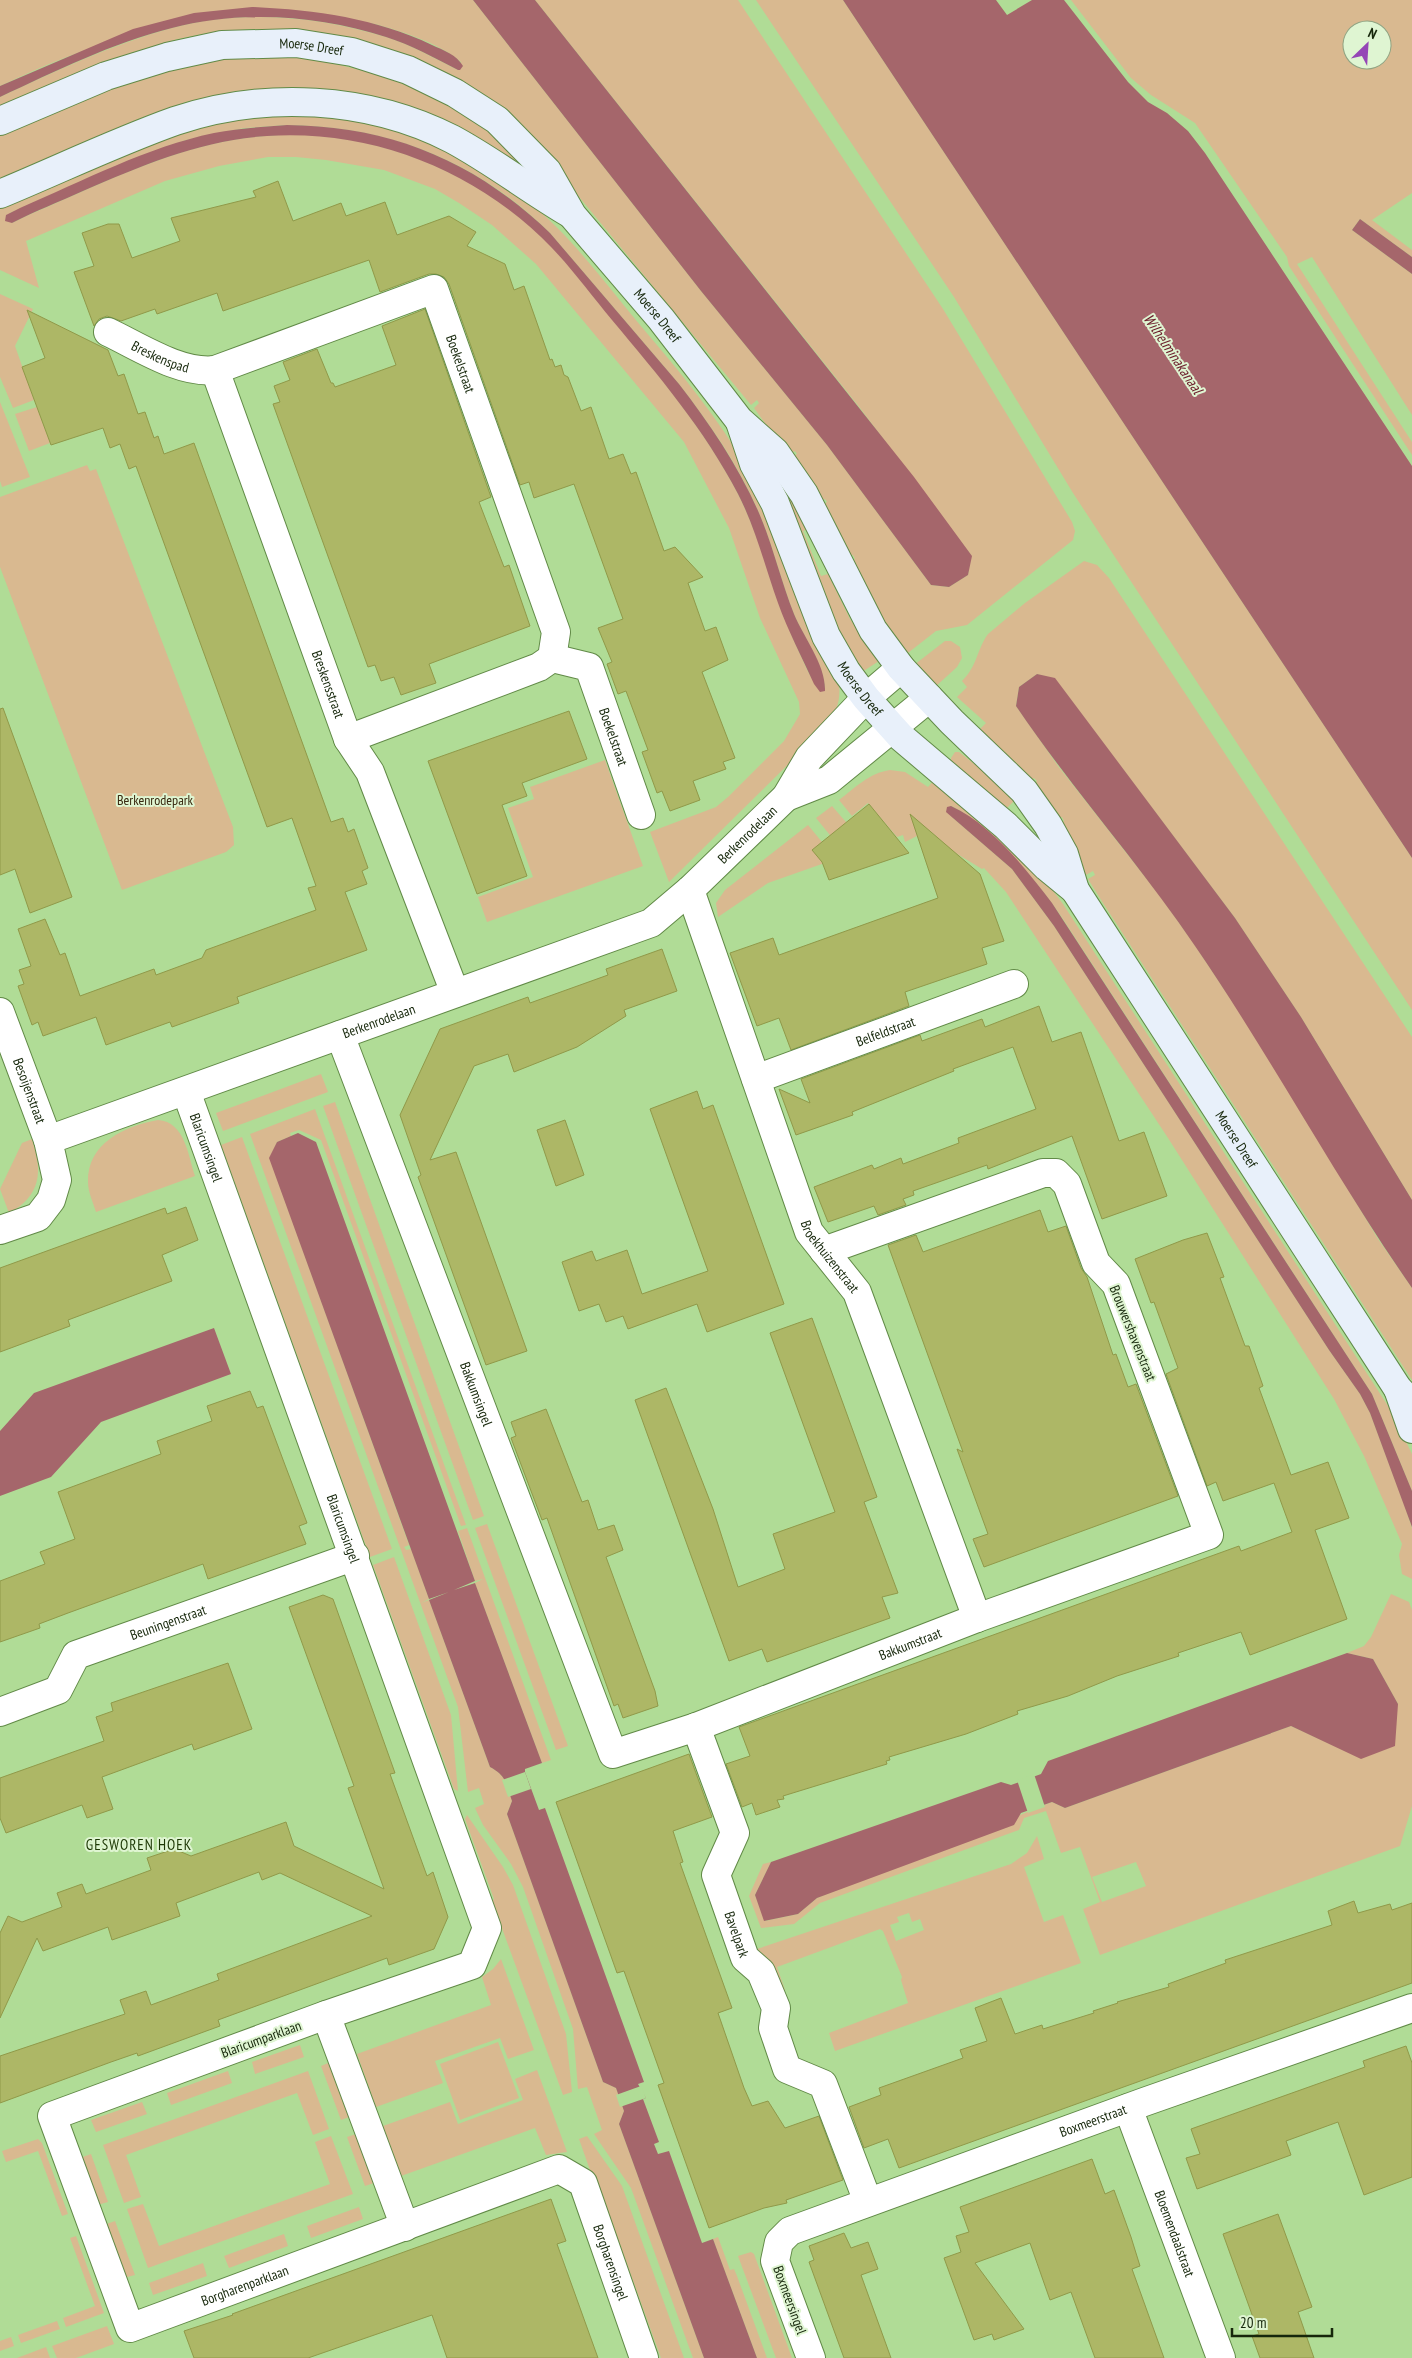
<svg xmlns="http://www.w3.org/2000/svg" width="1412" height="2358" viewBox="0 0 1412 2358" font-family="'PT Sans Narrow',sans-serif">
<rect width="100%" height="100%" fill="#b0dc96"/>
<g fill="#d9b990" fill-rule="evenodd">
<path d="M0,0H473L701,291L827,445L931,585L949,587L968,575L971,555L860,408L535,0H738L943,309L1072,522L1075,531L1073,540L967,625L936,631L904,656L848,562L855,559L853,555L847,558L820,506L827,502L825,499L818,503L790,458L797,454L795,451L788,455L754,408L759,403L757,400L751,405L542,152L300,31L251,29L202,34L178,39L131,53L0,108V97C56,71 113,44 172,28C241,9 318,16 386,37C411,45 434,58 458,70L461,62C439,43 404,32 375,24C231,0 130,25 0,86Z"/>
<path d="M756,0H843L1412,858V1010L1073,493L954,297Z"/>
<path d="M1071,0H1412V193L1372,220L1412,250V257L1360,219L1352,230L1412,274V415L1312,257L1297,264L1412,442V455L1289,266L1287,257L1195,123L1151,95L1131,78ZM1352,30H1382V60H1352Z"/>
<path d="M279,56C347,62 409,80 467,116C493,133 515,148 530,176L393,102L342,91L290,88L237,91L186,102L136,120L0,179V136L147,74L228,58Z"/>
<path d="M298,115C376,119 427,136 493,178C511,190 529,202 545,216C580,248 609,288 640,325C679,371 718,417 748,470L839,683C841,702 836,713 825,728L669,882L650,832L716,807L728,797L784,741L800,714L799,702L760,618L729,528L684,442L536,264L492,225L459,203L435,189L384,170L326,160L296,157H268L219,166L165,181L26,241L39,288L0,270V207C64,179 128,146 195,128C229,119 263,116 298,115ZM287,125C389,126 477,161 550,233L679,384C710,424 740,467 759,513C773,546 781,581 794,614C804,638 825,665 825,691C810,682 806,666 798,650C775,599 763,544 738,494C705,430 659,376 614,321C594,297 574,271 553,248C479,172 372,127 265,136C199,141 138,167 79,193C57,203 34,212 12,223L10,213L156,151L186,140L244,128Z"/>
<path d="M0,294L33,309L15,346L34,400L13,408L0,377Z"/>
<path d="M0,402L30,477L2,487L0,481Z"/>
<path d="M37,407L50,443L29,451L15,414Z"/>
<path d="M87,465L90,471L96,469L233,827L234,845L226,852L122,890L0,567V497Z"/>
<path d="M788,493L808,529L803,531L821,576L828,574L850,619L879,661L862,672L837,629L784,495Z"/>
<path d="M1084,561L1097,565L1109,578L1412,1037V1200L1301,1017L1235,918L1055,679L1037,674L1019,687L1016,706L1058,766L1160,896L1194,944L1259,1042L1378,1239L1412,1288V1380L1103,903L1088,879L1095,875L1093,871L1086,875L1058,825L1064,821L1062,817L1055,821L1031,786L1037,781L1034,778L1028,783L980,729L986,723L957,697L967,687L962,681C977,667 977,649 988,634L1025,603Z"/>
<path d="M945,641H951L960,647L962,658L957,667L935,687L914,665Z"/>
<path d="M955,752H959L1009,791L1015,800L1007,808L951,761V758Z"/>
<path d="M605,760L643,866L487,922L478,897L533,877L508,808L534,799L530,787Z"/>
<path d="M890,770L905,772L928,787L936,778L1051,888L1063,904L1390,1409L1412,1454V1491L1372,1394L1061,916C1037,881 989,824 951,806L953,818L1012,869L1054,926L1329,1350L1360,1394L1370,1413L1404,1504L1412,1528V1579L1402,1574L1399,1555L1402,1544L1364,1456L1334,1399L1168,1138L1006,892L984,868L982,869L954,852L929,830L905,842L903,835L897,837L868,803L852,816L839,800C855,788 869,773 890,770Z"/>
<path d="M832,806L866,845L836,859L768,883L718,917L716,903L725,890L808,825L822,842L838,845L816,818Z"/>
<path d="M321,1074L328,1092L223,1131L216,1113Z"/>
<path d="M335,1102L484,1516L473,1520L323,1106Z"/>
<path d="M315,1109L466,1525L461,1526L321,1140L299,1130L290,1133L291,1136L277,1142L270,1159L409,1545L404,1547L406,1550L411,1549L429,1599L421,1603L429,1600L490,1767C507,1776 506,1784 512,1801L507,1814L603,2082L616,2088L624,2111L619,2124L704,2358H693L631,2188L594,2134L602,2130L587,2087L578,2089L573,2029L523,1887L511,1864L483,1825L475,1808L484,1804L479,1788L468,1792L458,1707L250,1134Z"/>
<path d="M158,1120C185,1122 188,1155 195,1176L96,1212C93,1202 88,1192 88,1182C87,1143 125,1126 158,1120Z"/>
<path d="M242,1137L392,1549L370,1557L221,1145Z"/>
<path d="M32,1139C43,1171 41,1196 9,1213L0,1189L22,1143Z"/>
<path d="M487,1524L568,1746L556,1750L475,1528Z"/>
<path d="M467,1528L551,1760L542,1763L475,1583L483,1579L475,1581L458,1531Z"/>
<path d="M394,1557L451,1715L458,1791L454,1789L373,1565Z"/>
<path d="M1391,1594L1409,1602L1412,1610V1806L1400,1846L1100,1955L1083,1909L1100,1902L1080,1847L1061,1853L1046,1811L1024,1818L1019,1830L820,1903L794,1924L761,1928L749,1896L763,1864L771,1862L755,1895L765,1921L798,1914L817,1898L1052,1802L1065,1808L1291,1726L1361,1758L1398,1704L1373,1659L1347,1653L1364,1646L1371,1637ZM1136,1862L1146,1886L1102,1902L1092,1877Z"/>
<path d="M467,1815L503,1867L513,1885L566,2034L572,2092L563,2095L492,1901L494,1899L465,1819Z"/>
<path d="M1037,1836L1044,1859L1024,1867L1044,1922L1063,1915L1081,1963L835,2051L829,2033L908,2003L901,1980L902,1977L883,1931L880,1929L777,1967L785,1990L783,1991L760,1957L757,1949L1011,1864L1027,1853ZM909,1913L912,1922L920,1919L924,1930L896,1941L890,1925L899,1922L897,1917Z"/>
<path d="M501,1959L534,2050L508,2059L500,2038L435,2061L443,2083L376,2107L357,2054L491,2005L482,1977L493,1969Z"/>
<path d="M498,2042L519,2098L460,2120L440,2064Z"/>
<path d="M300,2045L304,2057L255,2074L252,2062Z"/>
<path d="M333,2061L352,2116L341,2120L321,2066Z"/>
<path d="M537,2070L567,2152L546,2155L535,2128L401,2176L383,2126L450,2102L458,2124L523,2100L515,2079Z"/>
<path d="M228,2071L232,2083L171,2105L167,2093Z"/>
<path d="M308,2071L329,2129L313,2135L297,2093L126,2155L141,2197L124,2203L103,2145Z"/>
<path d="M142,2102L147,2114L96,2132L91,2120Z"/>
<path d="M359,2133L377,2182L365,2186L347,2137Z"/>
<path d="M331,2136L353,2194L148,2268L127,2209L143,2204L159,2246L330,2184L315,2142Z"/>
<path d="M587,2136L622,2186L684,2358H661L611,2220L608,2221L579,2139Z"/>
<path d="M38,2139L42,2143L68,2214L62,2216L38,2151L6,2162L2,2151Z"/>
<path d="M91,2154L108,2202L97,2205L80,2158Z"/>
<path d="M359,2207L363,2219L311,2238L307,2226Z"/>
<path d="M115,2221L135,2275L123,2278L104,2225Z"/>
<path d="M284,2234L288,2246L229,2268L224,2256Z"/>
<path d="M76,2236L104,2313L66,2327L63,2318L95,2306L70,2238Z"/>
<path d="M718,2237L730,2270L734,2269L737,2276L767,2358H757L713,2239Z"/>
<path d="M751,2252L754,2254L792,2358H776L738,2256Z"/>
<path d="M203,2263L207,2276L153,2295L149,2283Z"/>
<path d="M57,2321L60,2329L21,2343L18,2335Z"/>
<path d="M107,2326L114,2344L76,2358H57L52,2346Z"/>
<path d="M11,2337L14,2346L0,2351V2341Z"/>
<path d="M46,2347L50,2358H17Z"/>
</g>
<g fill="#a5666b">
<path d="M473,0H535L914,477L972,556L968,575L949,587L931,585L827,445L701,291Z"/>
<path d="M843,0H996L1007,15L1032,0H1064L1128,82L1148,102L1167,113L1188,131L1205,153L1412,466V858Z"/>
<path d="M252,7C315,10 375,18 432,45C443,50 457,55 463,66L460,70H458C435,58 411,45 386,37C318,15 241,10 172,28C112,43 56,71 0,97V86L133,29L194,13Z"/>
<path d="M287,125C391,126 475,161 550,233L679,384C710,424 739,467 759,513C773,546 781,581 794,614C804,638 826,665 825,691L820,692L814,684C802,657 788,631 778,603C765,567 756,529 738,494C705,430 658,375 612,320C592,296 573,270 552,248C478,171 373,129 267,136C203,140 142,165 83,191C59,202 35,211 12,223L5,221L6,215L20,208C83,181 147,147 214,133C238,128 263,127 287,125Z"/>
<path d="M1360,219L1412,257V274L1352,230Z"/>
<path d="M1037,674L1055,678L1235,918L1301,1017L1412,1200V1288C1335,1177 1271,1057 1195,946C1139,863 1072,789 1016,706L1019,687Z"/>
<path d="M951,806C992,825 1025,868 1052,903L1372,1394L1412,1491V1527L1370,1413L1360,1394L1329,1350L1054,926L1012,869L946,812L947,807Z"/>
<path d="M298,1133L316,1142L475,1581L454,1590L475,1583L542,1763L525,1769V1772L539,1810L545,1808L644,2082L638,2084L646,2098L643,2099L659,2142L654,2144L658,2154L669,2151L702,2243L713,2239L757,2358H704L619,2124L624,2111L616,2088L603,2082L507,1814L512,1801C506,1784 507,1776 490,1767L429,1600L449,1592L429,1599L269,1158L277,1142Z"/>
<path d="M214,1328L231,1374L101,1422L51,1477L0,1496V1431L34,1393Z"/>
<path d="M1347,1653L1373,1659L1398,1704L1395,1746L1361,1759L1291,1726L1065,1808L1052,1802L1021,1813L1014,1825L817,1898L798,1914L764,1921L755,1895L771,1862L1001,1782L1011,1785L1041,1774L1048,1761Z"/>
</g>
<g fill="#b0dc96">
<path d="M525,1772L531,1789L508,1797L502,1780Z"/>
<path d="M1034,1774L1045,1807L1028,1813L1017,1780Z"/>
<path d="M641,2086L646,2098L620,2107L616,2095Z"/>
</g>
<g fill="#adb766" stroke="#909949">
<path d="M278,181L293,221L341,203L346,216L385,202L397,235L449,216L476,232L467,246L505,264L514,290L524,286L550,360L552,359L555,367L561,365L564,375L568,377L581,411L591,407L609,459L623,454L631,474L636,472L664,551L675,547L703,577L688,583L705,631L716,627L728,660L702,672L735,758L723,762L726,769L693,781L700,800L670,811L662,791L657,793L642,752L648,750L626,691L618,694L607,664L612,662L598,628L623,619L574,484L534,498L529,482L520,485L449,284L444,277L436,274H429L380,292L369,260L223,311L217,293L157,314L155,309L121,321L107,316L99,319L94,326L74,272L94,266L82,233L108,224H119L132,258L180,241L171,218L256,197L253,191Z"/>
<path d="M425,309L491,497L479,502L504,567L509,565L530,626L429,664L436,683L401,695L394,677L381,681L375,665L368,667L273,404L280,402L274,386L290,380L283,362L317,349L331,383H333L335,387L396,365L382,326Z"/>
<path d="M27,310L108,350L118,376L124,374L138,414L145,412L154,438L158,436L164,454L194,443L331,822L343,818L348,832L354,829L368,868L362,871L367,884L345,892L367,950L237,997L239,1003L172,1027L170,1022L106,1045L96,1017L43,1036L38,1022L32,1025L18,986L24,984L19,970L31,966L18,929L45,919L60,955L65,953L80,996L154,969L156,975L202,958L206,950L316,910L308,888L316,886L292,818L267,827L136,466L129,469L120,444L110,448L103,428L51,445L22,367L45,358Z"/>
<path d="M3,708L72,897L30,913L15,869L0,875V709Z"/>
<path d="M569,711L587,759L522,783L527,796L502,805L527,876L477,894L428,761Z"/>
<path d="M869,804L909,853L829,880L822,862L812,850Z"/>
<path d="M910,814L980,874L1004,941L982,948L987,964L905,992L909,1006L791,1050L779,1018L757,1026L730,953L773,938L779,955L938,898Z"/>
<path d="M662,949L677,991L624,1010L626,1016L577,1047L514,1072L508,1054L474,1066L430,1160L456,1152L527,1351L486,1365L418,1177L421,1175L400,1115L440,1029L528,997L530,1003L608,975L606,969Z"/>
<path d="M1039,1006L1052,1042L1081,1032L1119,1141L1144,1132L1167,1196L1102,1219L1072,1136L988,1169L987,1165L913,1191L914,1195L903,1199L906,1205L878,1215L874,1206L828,1222L814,1187L872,1165L874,1169L901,1158L903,1164L959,1143L958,1138L1036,1109L1024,1077L1013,1047L953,1069L954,1071L852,1112L853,1115L796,1135L779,1089L810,1103L801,1079L920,1035L922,1041L982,1019L985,1027Z"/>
<path d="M697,1091L703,1109L713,1105L784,1304L707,1332L697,1304L628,1329L623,1316L606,1322L599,1304L579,1311L562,1262L592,1251L596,1261L627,1250L642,1294L708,1271L650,1109Z"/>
<path d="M565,1120L584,1175L556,1186L537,1130Z"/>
<path d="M186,1207L198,1240L162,1255L172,1281L68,1320L70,1326L0,1352V1268L165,1208L167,1214Z"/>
<path d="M1040,1210L1048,1232L1066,1226L1081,1268L1087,1277L1113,1355L1116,1354L1128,1387L1136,1384L1178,1496L984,1567L973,1539L988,1534L957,1449L963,1452L888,1245L916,1235L923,1252Z"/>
<path d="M1207,1233L1224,1277L1220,1278L1245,1346H1249L1263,1386L1259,1388L1291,1475L1328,1462L1349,1518L1315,1530L1347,1619L1250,1655L1241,1632L1178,1653L1179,1656L1117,1676L1068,1696L1017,1711L1018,1714L966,1734L889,1757L890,1760L886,1761L887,1764L783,1796L784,1799L777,1800L780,1807L756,1815L752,1803L742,1807L726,1764L750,1756L739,1727L1239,1546L1241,1551L1292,1532L1274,1483L1223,1501L1216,1482L1207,1486L1166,1374L1178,1368L1154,1302L1151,1303L1135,1259L1183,1240Z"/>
<path d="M812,1318L877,1497L864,1502L898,1593L882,1597L890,1618L767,1662L762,1649L729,1661L635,1400L666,1388L713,1509L738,1587L785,1569L773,1534L835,1512L770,1333Z"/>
<path d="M250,1391L257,1408L263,1406L285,1465L307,1523L299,1526L306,1544L208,1579L203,1564L68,1613L39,1624L40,1628L0,1642V1581L45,1564L40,1552L75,1539L58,1492L161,1454L157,1441L212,1421L207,1406Z"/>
<path d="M546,1409L582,1502L588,1500L598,1530L614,1525L623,1550L606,1557L655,1691L658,1706L623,1718L618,1704L614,1706L547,1518L542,1520L511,1438L516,1436L511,1422Z"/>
<path d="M323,1595L333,1599L395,1773L390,1774L427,1876L433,1872L448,1917L434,1949L389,1965L387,1958L218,2020L220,2026L138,2056L137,2053L111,2062L0,2103V2056L125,2014L120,2000L146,1991L151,2005L219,1980L217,1974L372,1916L280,1873L262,1880L259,1872L176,1903L180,1916L112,1940L108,1927L43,1951L37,1938L0,2018V1933L8,1916L22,1922L62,1907L57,1893L82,1884L86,1894L151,1870L147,1858L174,1849L191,1856L286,1822L294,1846L384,1889L348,1788L354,1786L289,1607Z"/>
<path d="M228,1663L252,1729L194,1750L192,1744L102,1777L113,1809L87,1818L82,1805L6,1833L0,1818V1778L104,1741L96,1717L113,1711L111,1703Z"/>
<path d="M689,1754L712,1817L673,1831L683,1862L680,1863L732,2008L718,2013L744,2088L752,2106L768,2101L785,2128L819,2116L843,2180L786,2200L787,2203L764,2208L709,2228L658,2085L664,2083L624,1971L617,1973L556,1802Z"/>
<path d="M1354,1901L1358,1913L1390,1904L1392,1910L1412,1903V1983L899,2168L888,2139L864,2148L849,2107L881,2095L879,2088L963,2058L960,2050L987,2041L975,2008L1001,1998L1015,2034L1042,2025L1043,2029L1094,2013L1093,2011L1118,2003L1117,2002L1169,1987L1168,1984L1226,1963L1225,1960L1332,1925L1328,1911Z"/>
<path d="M1406,2046L1412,2063V2177L1364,2195L1338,2122L1286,2141L1291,2155L1197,2189L1186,2158L1200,2154L1191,2129L1365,2067L1363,2061Z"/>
<path d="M1092,2159L1105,2194L1114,2190L1131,2237L1140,2266L1132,2269L1164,2358H1095L1071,2292L1050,2300L1030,2243L975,2263L1024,2329L994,2340L992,2334L974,2340L944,2258L961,2252L956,2236L969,2232L960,2207Z"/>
<path d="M551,2199L566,2241L557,2244L598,2358H447L432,2315L308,2358H194L184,2331L233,2315L232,2314Z"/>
<path d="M1278,2214L1312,2307L1298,2312L1314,2358H1260L1252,2336L1259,2334L1223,2234Z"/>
<path d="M844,2233L851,2248L868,2242L878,2269L861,2275L891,2358H844L809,2262L814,2260L809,2246Z"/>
</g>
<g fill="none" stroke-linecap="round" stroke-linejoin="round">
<g stroke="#618a47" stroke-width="30">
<g id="street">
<path id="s1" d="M108,332C140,347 180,374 215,370L434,289L556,632L552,658L539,667L348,739"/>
<path id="s2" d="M215,370L348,739L370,772L455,993"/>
<path id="s3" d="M552,658L589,667L641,815"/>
<path d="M786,797L829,780L929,698"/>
<path id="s4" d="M690,890L809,1232L857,1292L977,1618"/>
<path id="s5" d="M0,1012L48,1140"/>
<path id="s6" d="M340,1035L613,1754L696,1727L977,1618L1209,1535L1116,1284L1096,1263L1067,1184L1056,1173H1043L824,1251"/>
<path id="s7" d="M756,1079L1014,984"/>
<path id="s8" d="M186,1091L487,1928L472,1965L326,2015L52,2116L130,2328L559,2169L583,2183L644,2358"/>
<path id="s9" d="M0,1230L38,1217L51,1200L57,1180L48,1140L651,923L690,890L786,797L809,758L866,698L901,668"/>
<path id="s10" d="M0,1712L58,1690L76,1655L355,1556"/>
<path id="s11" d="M696,1727L735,1833L716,1875L745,1958L761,1972L776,2008L773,2028L787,2069L823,2084L868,2202"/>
<path d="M326,2015L405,2227"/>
<path id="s12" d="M1128,2108L1221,2358"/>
<path id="s13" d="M811,2358L775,2261L779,2242L790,2231L1144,2102L1412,2008"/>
</g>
</g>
<g stroke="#618a47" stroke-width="30">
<g id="secondary">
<path id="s14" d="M0,121L106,76L167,57L222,45L296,43L352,52L408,70L455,93L497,120L547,171L572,215L661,319L739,420L775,452L804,494L873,630L901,668L952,722L1024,791L1048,825L1064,854L1075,890L1398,1389L1412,1403"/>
<path d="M0,194C58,170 116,142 175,121C264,91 368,96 452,139C493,161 530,190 571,214"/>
<path id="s15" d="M740,422L754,464L775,503L826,636L846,671L866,698L901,737L1006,826L1047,867L1075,890"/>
<path d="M1398,1389L1412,1429"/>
</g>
</g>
<use href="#street" stroke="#fff" stroke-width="28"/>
<use href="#secondary" stroke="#e8f0fa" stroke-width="28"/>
</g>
<g text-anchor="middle" stroke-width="4" stroke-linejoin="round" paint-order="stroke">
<g font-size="14" fill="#16270b" stroke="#dff5d2">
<text dy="5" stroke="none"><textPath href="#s14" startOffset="325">Moerse Dreef</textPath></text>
<text dy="5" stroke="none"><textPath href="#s14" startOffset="781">Moerse Dreef</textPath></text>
<text dy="5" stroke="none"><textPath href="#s1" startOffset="58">Breskenspad</textPath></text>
<text dy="5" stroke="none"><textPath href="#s1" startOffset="428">Boekelstraat</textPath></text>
<text dy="5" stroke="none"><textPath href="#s2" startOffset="334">Breskensstraat</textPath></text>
<text dy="5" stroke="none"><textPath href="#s15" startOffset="294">Moerse Dreef</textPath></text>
<text dy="5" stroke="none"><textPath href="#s3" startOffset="112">Boekelstraat</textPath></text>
<text dy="5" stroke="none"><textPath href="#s9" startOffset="895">Berkenrodelaan</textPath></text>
<text dy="5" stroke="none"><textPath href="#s9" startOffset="475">Berkenrodelaan</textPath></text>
<text dy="5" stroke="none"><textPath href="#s7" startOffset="138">Belfeldstraat</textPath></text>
<text dy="5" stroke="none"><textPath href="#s5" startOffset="84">Besoijenstraat</textPath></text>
<text dy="5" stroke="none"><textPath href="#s14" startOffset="1796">Moerse Dreef</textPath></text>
<text dy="5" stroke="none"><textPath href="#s8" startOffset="60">Blaricumsingel</textPath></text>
<text dy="5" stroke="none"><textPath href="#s4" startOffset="394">Broekhuizenstraat</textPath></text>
<text transform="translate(1133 1333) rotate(68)" y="5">Brouwershavenstraat</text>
<text dy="5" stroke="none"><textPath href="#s6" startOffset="384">Bakkumsingel</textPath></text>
<text dy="5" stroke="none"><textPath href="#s8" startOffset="465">Blaricumsingel</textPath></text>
<text dy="5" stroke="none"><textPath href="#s10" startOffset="199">Beuningenstraat</textPath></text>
<text dy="5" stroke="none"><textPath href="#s6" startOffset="1086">Bakkumstraat</textPath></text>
<text dy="5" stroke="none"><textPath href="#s11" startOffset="222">Bavelpark</textPath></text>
<text transform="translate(261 2039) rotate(-20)" y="5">Blaricumparklaan</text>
<text dy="5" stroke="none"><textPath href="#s13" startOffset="461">Boxmeerstraat</textPath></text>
<text dy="5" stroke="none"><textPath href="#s12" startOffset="134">Bloemendaalstraat</textPath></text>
<text dy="5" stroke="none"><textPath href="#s8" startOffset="2171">Borgharensingel</textPath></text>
<text dy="5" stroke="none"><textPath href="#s8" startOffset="1724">Borgharenparklaan</textPath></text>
<text transform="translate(790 2300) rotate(70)" y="5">Boxmeersingel</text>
</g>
<g font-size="14" fill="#392810" stroke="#dff5d2">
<text x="155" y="805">Berkenrodepark</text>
</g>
<g font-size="15" font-style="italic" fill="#6b1c2a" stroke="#dff5d2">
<text transform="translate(1173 354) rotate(56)" y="5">Wilhelminakanaal</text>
</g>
<g font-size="15" letter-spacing="1" fill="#1d3905" stroke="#dff5d2">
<text x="139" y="1850">GESWOREN HOEK</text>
</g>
</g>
<g transform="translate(1367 45) rotate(25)"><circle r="24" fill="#dff5d2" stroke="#8fa382"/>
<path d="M0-4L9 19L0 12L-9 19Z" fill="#9546b6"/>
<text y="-8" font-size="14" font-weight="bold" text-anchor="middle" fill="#16270b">N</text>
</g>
<path d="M1232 2328v8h100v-8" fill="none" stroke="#16270b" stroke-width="2.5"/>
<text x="1240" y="2328" font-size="15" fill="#16270b" stroke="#dff5d2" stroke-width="4" paint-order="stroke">20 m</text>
</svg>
